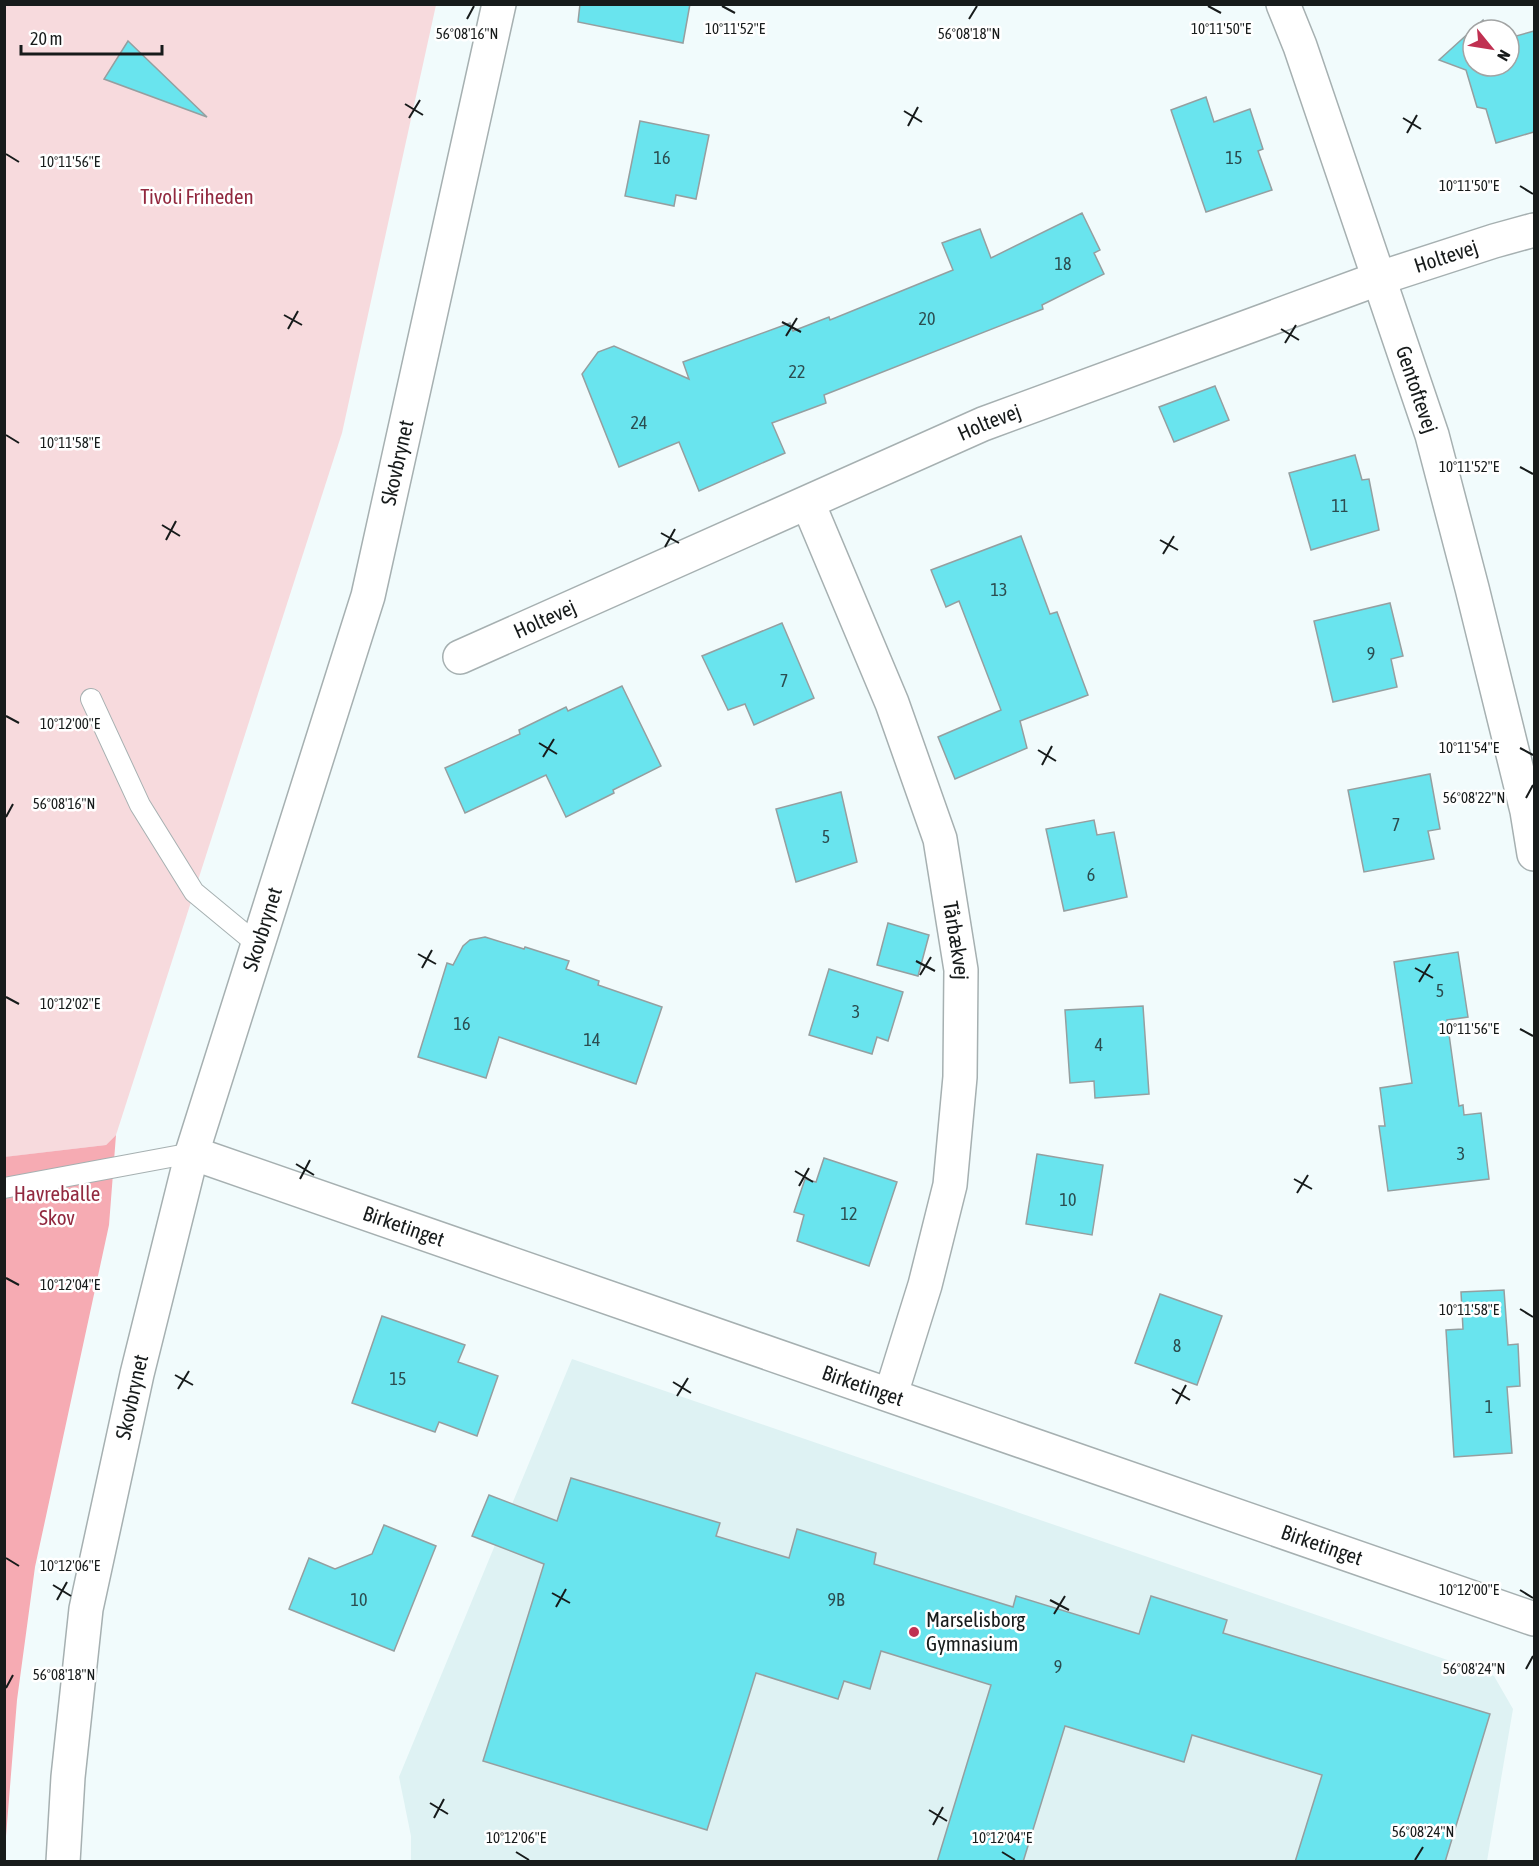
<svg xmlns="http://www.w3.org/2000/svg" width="1539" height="1866" viewBox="0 0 1539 1866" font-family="'Asap Condensed',sans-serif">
<rect width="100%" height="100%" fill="#f1fbfc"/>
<path fill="#def2f3" d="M572,1359L1494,1676L1513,1709L1487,1861H411V1836L399,1777Z"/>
<path fill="#f7dadd" d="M5,5H436L342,433L116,1135L106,1145L5,1157Z"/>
<path fill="#f6abb3" d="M116,1135L109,1225L35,1567L17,1700L4,1861V1157L106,1145Z"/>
<g fill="#69e4ee" stroke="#959fa0" stroke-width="1.5">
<path d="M580,4H690L683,43L578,22Z"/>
<path d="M1483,20L1486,30H1473V66H1509V38L1534,31V132L1496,143L1486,109L1477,107L1466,70L1439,60Z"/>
<path d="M128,41L207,117L104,79Z"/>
<path d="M1206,97L1214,122L1250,109L1263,149L1258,151L1272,190L1206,212L1171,110Z"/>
<path d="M640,121L709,135L696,199L676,195L674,206L625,196Z"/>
<path d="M1082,213L1100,250L1094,253L1104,274L1042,305L1043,309L824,395L826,403L772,423L785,453L699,491L679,442L619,467L582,374L598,352L614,346L689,379L683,362L790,323L793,331L829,317L830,320L953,270L942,243L980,229L991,258Z"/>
<path d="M1215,386L1229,420L1174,442L1159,407Z"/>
<path d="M1355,455L1362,480L1369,479L1379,530L1311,550L1289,473Z"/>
<path d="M1021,536L1050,614L1057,612L1088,695L1020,721L1027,748L955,779L938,737L1001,710L959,601L946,607L931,570Z"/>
<path d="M1390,603L1403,656L1391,659L1397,687L1333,702L1314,621Z"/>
<path d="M782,623L814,698L754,725L745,704L728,710L702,656Z"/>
<path d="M622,686L661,766L613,790L614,793L566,817L546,775L465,813L445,768L520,734L519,730L566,707L568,711Z"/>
<path d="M1430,774L1440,829L1428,831L1434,859L1364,872L1348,790Z"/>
<path d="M841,792L857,862L796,882L776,809Z"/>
<path d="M1094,820L1097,835L1114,832L1127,897L1064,911L1046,829Z"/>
<path d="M888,923L929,935L918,976L877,965Z"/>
<path d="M485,937L524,949L525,947L569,961L566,969L599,981L598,985L662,1007L636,1084L499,1037L486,1078L418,1057L447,963L453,965L463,946L470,940Z"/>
<path d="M1458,952L1468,1017L1447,1020L1459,1106L1463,1105L1464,1115L1481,1113L1489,1179L1388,1191L1379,1126H1385L1380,1088L1412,1083L1394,962Z"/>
<path d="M829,969L903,992L888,1041L877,1037L872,1054L809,1035Z"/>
<path d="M1143,1006L1149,1094L1095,1098L1094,1081L1070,1083L1065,1010Z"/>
<path d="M1037,1154L1103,1165L1092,1235L1026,1224Z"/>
<path d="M824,1158L897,1182L869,1266L797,1241L804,1215L794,1212L805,1179L816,1182Z"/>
<path d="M1504,1290L1508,1345L1518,1344L1520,1386L1507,1387L1512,1453L1454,1457L1446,1330L1463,1329L1461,1292Z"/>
<path d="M1160,1294L1222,1316L1197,1385L1135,1363Z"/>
<path d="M382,1316L465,1345L458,1362L498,1376L477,1436L439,1422L435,1432L352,1403Z"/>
<path d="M571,1478L720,1523L716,1536L789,1558L797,1529L876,1553L874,1564L1013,1607L1016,1596L1139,1634L1151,1596L1227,1620L1223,1633L1490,1714L1445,1862H1295L1322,1775L1192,1735L1184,1762L1065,1726L1023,1862H937L991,1685L881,1651L870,1689L844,1681L838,1699L756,1673L707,1830L483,1761L544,1564L472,1536L489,1495L557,1521Z"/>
<path d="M384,1525L436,1546L394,1651L289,1609L309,1558L335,1569L372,1554Z"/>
</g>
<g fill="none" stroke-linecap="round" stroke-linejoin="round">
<g stroke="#a6b0b1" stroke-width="22">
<g id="lane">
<path d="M91,699L140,805L194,892L258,945"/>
<path d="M4,1188L192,1153"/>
</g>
</g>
<g stroke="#a6b0b1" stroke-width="36">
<g id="street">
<path id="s1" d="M1283,4L1300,46L1432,435L1472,588L1527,811L1534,854"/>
<path id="s2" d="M808,503L892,703L940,839L961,970L960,1077L950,1185L925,1285L891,1394"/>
<path id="s3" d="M460,657L983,424L1380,278L1494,241L1534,230"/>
<path id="s4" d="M192,1153L1534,1619"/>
<path id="s5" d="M63,1862L68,1777L86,1609L137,1374L192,1153L368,596L499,4"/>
</g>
</g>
<use href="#lane" stroke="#fff" stroke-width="20"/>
<use href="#street" stroke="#fff" stroke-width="33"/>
</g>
<path fill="none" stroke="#171b1b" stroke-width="2" d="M722,6L735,13M1208,6L1221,13M467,19L474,6M969,19L977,6M405,104L423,115M904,111L922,122M409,118L420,100M1403,118L1421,129M908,126L918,107M1407,133L1417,115M6,154L19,162M1520,186L1533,194M284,315L302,325M782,322L801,332M288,329L298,311M1281,329L1299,340M786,336L797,318M1285,343L1296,325M6,435L19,443M1520,467L1533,474M162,525L180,536M661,533L679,543M166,540L176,521M1160,540L1178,550M665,547L675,529M1163,554L1174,536M6,716L19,723M539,743L557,754M1520,748L1533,755M1038,750L1056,761M543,757L554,739M1042,765L1052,746M1526,798L1533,785M6,817L13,804M418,954L436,964M916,961L935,971M422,968L432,950M1415,968L1433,978M920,975L931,957M1419,982L1430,964M6,997L19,1004M1520,1029L1533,1036M296,1164L314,1175M795,1171L813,1182M300,1179L310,1160M1294,1179L1312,1189M799,1186L809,1168M1297,1193L1308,1175M6,1278L19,1285M1520,1309L1533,1317M175,1375L193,1385M673,1382L691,1393M178,1389L189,1371M1172,1389L1190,1400M677,1396L688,1378M1176,1404L1186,1385M6,1558L19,1566M53,1585L71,1596M1520,1590L1533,1598M552,1593L570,1603M57,1600L67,1582M1050,1600L1069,1610M556,1607L566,1589M1054,1614L1065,1596M1526,1669L1533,1656M6,1688L13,1675M430,1803L448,1814M929,1810L947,1821M434,1818L444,1799M933,1825L943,1807M516,1852L529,1860M1002,1852L1015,1860M1415,1860L1423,1847"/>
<circle fill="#c03051" stroke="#fff" stroke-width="2" cx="914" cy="1632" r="6"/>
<g text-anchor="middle" stroke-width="5" stroke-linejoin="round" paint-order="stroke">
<g font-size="18" fill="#2c4d50">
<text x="662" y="164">16</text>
<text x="1234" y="164">15</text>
<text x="1063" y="270">18</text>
<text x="927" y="325">20</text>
<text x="797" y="378">22</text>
<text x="639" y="429">24</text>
<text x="1340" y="512">11</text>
<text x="999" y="596">13</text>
<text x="1371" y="660">9</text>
<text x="784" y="687">7</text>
<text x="1396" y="831">7</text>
<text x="826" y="843">5</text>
<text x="1091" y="881">6</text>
<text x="1440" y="997">5</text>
<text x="856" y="1018">3</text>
<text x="462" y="1030">16</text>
<text x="592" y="1046">14</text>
<text x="1099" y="1051">4</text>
<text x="1461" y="1160">3</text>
<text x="1068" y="1206">10</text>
<text x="849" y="1220">12</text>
<text x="1177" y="1352">8</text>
<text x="398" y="1385">15</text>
<text x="1489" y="1413">1</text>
<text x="359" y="1606">10</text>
<text x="836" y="1606">9B</text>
<text x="1058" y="1673">9</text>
</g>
<g font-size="21" fill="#92293f" stroke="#fff">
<text x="197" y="204">Tivoli Friheden</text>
<text x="57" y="1201">Havreballe<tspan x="57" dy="24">Skov</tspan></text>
</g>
<g font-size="21" fill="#171b1b" stroke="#fff">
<text dy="7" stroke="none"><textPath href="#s3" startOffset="1065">Holtevej</textPath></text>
<text dy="7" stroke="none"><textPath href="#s1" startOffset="408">Gentoftevej</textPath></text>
<text dy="7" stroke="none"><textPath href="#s3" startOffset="579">Holtevej</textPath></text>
<text dy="7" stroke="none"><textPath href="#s5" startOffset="1443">Skovbrynet</textPath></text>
<text dy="7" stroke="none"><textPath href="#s3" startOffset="93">Holtevej</textPath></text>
<text dy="7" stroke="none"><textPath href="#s5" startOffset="957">Skovbrynet</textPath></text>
<text dy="7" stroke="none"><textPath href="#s2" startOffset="464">Tårbækvej</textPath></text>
<text dy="7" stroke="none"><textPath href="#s4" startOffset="224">Birketinget</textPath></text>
<text dy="7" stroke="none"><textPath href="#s4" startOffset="710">Birketinget</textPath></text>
<text dy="7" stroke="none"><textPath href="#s5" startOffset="471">Skovbrynet</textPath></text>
<text dy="7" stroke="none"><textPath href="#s4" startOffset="1196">Birketinget</textPath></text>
</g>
<g font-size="21" fill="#171b1b" stroke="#fff" text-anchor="start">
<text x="926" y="1627">Marselisborg<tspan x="926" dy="24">Gymnasium</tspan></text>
</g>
</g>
<g font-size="15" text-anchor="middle" fill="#171b1b" stroke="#fff" stroke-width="5" stroke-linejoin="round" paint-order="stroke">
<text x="735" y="34">10°11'52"E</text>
<text x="1221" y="34">10°11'50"E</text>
<text x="467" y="39">56°08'16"N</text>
<text x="969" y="39">56°08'18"N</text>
<text x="70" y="167">10°11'56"E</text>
<text x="1469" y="191">10°11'50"E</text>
<text x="70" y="448">10°11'58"E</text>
<text x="1469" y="472">10°11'52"E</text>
<text x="70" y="729">10°12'00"E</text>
<text x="1469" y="753">10°11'54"E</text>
<text x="1474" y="803">56°08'22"N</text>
<text x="64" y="809">56°08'16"N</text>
<text x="70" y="1009">10°12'02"E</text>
<text x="1469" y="1034">10°11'56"E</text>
<text x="70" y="1290">10°12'04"E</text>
<text x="1469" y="1315">10°11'58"E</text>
<text x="70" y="1571">10°12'06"E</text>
<text x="1469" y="1595">10°12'00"E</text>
<text x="1474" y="1674">56°08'24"N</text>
<text x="64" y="1680">56°08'18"N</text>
<text x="1423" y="1837">56°08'24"N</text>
<text x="516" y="1843">10°12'06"E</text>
<text x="1002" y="1843">10°12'04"E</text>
</g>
<rect width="1539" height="1866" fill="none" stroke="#171b1b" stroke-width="12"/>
<g transform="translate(1491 48) rotate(120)"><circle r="28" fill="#ffffff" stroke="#a2a4a4" stroke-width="1.5"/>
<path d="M0-4.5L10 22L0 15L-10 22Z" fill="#c03051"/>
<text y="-9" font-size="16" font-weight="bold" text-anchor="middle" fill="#171b1b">N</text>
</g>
<path d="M21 45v9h141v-9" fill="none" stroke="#171b1b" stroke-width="3"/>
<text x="30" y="45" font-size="18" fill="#171b1b" stroke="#ffffff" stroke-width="4.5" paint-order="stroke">20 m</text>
</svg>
